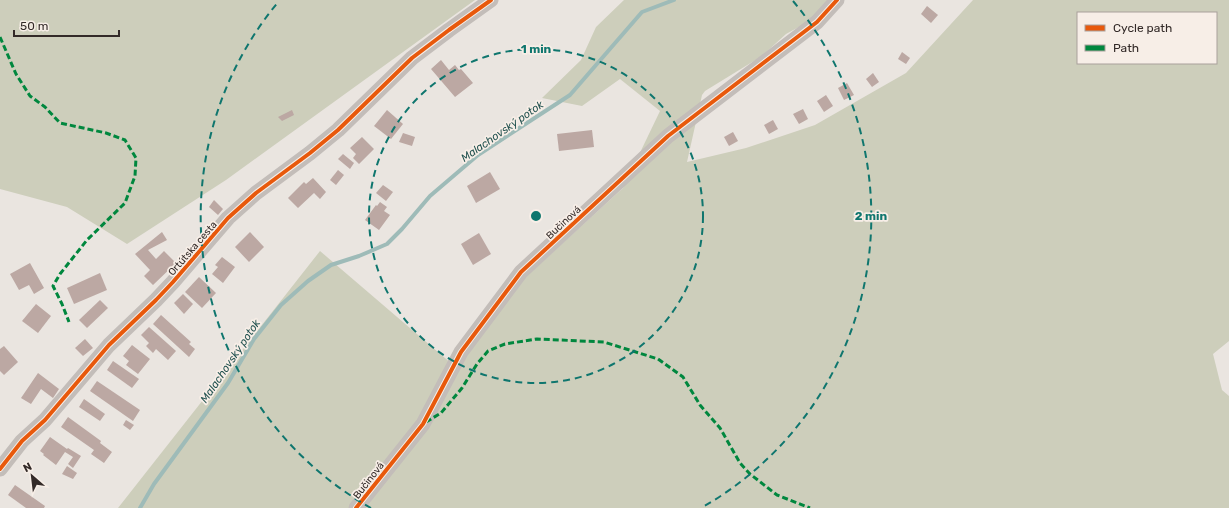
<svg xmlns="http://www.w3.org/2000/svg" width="1229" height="508" viewBox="0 0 1229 508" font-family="Rubik,sans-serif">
<rect width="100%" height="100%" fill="#eae5e0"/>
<g fill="#cdcebb" fill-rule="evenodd">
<path d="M0,0H475L226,180L127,244L67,207L0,189Z"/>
<path d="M624,0H830L808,22L786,34L762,56L705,91L702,95L687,162L746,148L815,125L906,73L973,0H1229V341L1213,354L1222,390L1229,396V508H118L320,251L459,370L494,306L623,188L660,111L620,79L582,106L542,98L581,60L596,27ZM1078,13H1216V63H1078Z"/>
</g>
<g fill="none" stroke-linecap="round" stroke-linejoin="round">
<path stroke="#9ebbb8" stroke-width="4" d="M140,508L154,484L228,383L254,339L281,305L308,281L331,265L359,256L387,244L402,229L430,196L478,155L570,95L642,12L674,0"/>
</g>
<g fill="#bca8a3">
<path d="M927,6L938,15L931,23L921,14Z"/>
<path d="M902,52L910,58L906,64L898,59Z"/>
<path d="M441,60L449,70L455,65L459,70L461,69L473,83L455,97L431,69Z"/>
<path d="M873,73L879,82L872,87L866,79Z"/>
<path d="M847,83L854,95L844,100L838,88Z"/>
<path d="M826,95L833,106L824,112L817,101Z"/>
<path d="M803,109L808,119L799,124L793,114Z"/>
<path d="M292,110L294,115L282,121L278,117Z"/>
<path d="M387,110L403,124L391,139L374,126Z"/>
<path d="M773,120L778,129L769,134L764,125Z"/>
<path d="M592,130L594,147L559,151L557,134Z"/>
<path d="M733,132L738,141L729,146L724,137Z"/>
<path d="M403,133L415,137L412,146L399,142Z"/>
<path d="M362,137L374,149L359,164L353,158L356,154L350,148Z"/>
<path d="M343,154L354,163L350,169L338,159Z"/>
<path d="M338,170L344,175L336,185L330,180Z"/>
<path d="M490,172L500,189L476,203L467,186Z"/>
<path d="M313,178L326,192L320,199L314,193L298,208L288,198L304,182L306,184Z"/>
<path d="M383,185L393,192L386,201L376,193Z"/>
<path d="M214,200L223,209L218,215L209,207Z"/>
<path d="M380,202L387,207L384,211L390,215L379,230L365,220L376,205L377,206Z"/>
<path d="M162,232L167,240L148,250L156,259L164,251L176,263L153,285L144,276L150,270L135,254Z"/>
<path d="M250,232L264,247L249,262L235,247Z"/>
<path d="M479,233L491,254L473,265L461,244Z"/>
<path d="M222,257L235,267L223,283L212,274L218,267L215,265Z"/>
<path d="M30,263L44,288L34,294L29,285L19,290L10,274Z"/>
<path d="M100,273L107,290L74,304L67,288Z"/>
<path d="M199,277L216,293L202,308L185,292Z"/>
<path d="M183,294L193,304L184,314L174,303Z"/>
<path d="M100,300L108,308L87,328L79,320Z"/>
<path d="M36,304L51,316L38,333L22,321Z"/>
<path d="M161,315L191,342L189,344L195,349L189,357L153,324Z"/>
<path d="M149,327L176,351L168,360L156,349L153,353L146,346L149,343L141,335Z"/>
<path d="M85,339L93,348L83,356L75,348Z"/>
<path d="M132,345L150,359L138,374L126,365L129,361L123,356Z"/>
<path d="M4,346L18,362L4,375L0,371V349Z"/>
<path d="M113,361L139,379L132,388L107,370Z"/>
<path d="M38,373L59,389L53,398L41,389L31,404L21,398Z"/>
<path d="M97,381L140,410L133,421L90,391Z"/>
<path d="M84,399L105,414L100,421L79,407Z"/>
<path d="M68,417L101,441L100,443L112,452L104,463L91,454L94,450L61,427Z"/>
<path d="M126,420L134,425L130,430L123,425Z"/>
<path d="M50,437L67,449L68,448L81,456L73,468L68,464L73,457L65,452L56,465L43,455L44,454L40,451Z"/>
<path d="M67,466L77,473L73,479L62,474Z"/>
<path d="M15,485L45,506L44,508H26L8,495Z"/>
</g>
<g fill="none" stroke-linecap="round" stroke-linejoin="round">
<g stroke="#c3bdb9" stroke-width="15">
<path d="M0,469L22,441L45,420L109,345L156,300L173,282L228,218L256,193L310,153L338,130L412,58L449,30L491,0"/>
<path d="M356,508L423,424L461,352L521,272L668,136L817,22L837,0"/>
</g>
<g stroke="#00873e" stroke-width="3" stroke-dasharray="6 3" stroke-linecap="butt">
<path d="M0,37L16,74L30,96L45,107L60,123L106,133L125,140L136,158L135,176L125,203L87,240L60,274L53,286L62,304L69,322"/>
<path d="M426,422L441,413L462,388L477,364L488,351L505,344L537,339L604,342L658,359L683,377L700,405L720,428L740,463L750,474L777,495L810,508"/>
</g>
<g stroke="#f7eee7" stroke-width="6">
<g id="cycleway">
<path d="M0,469L22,441L45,420L109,345L156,300L173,282L228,218L256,193L310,153L338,130L412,58L449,30L491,0"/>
<path d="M356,508L423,424L461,352L521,272L668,136L817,22L837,0"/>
</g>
</g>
<use href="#cycleway" stroke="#e8590c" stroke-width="4"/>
</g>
<g fill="none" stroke="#0f766e" stroke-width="2" stroke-dasharray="7 5">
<circle cx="536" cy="216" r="167"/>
<path d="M371 508A335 335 0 0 1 279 1M793 1A335 335 0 0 1 701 508"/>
</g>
<g text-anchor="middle" stroke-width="3.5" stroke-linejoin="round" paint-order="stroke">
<g font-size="10" fill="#332a28" stroke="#f7eee7">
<text transform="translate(563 222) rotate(-43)" y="4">Bučinová</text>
<text transform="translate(192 248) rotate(-49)" y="4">Ortútska cesta</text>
<text transform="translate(368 480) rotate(-52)" y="4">Bučinová</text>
</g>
<g font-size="11" font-style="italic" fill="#21514f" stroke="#f7eee7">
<text transform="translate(502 131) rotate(-35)" y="4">Malachovský potok</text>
<text transform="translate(230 361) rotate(-56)" y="4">Malachovský potok</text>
</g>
</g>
<circle cx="536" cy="216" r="6" fill="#0f766e" stroke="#f7eee7" stroke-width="2"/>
<g font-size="12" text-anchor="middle" font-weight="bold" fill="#0f766e" stroke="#f7eee7" stroke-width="3.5" stroke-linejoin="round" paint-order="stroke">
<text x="536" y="53">1 min</text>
<text x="871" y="220">2 min</text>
</g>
<rect x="1077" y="12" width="140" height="52" fill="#f7eee7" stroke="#a9a09b"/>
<rect x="1085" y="25" width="20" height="6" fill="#e8590c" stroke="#a9a09b"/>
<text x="1113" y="32" font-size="12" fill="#332a28">Cycle path</text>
<rect x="1085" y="45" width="20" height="6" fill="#00873e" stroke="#a9a09b"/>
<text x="1113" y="52" font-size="12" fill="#332a28">Path</text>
<g transform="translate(32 476) rotate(332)" stroke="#f7eee7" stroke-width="3" paint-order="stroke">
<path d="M0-3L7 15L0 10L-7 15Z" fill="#332a28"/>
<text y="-6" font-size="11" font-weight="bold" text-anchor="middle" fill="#332a28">N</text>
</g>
<path d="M14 30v6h105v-6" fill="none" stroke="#332a28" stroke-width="2"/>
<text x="20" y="30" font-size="12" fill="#332a28" stroke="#f7eee7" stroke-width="3" paint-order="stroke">50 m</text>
</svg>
